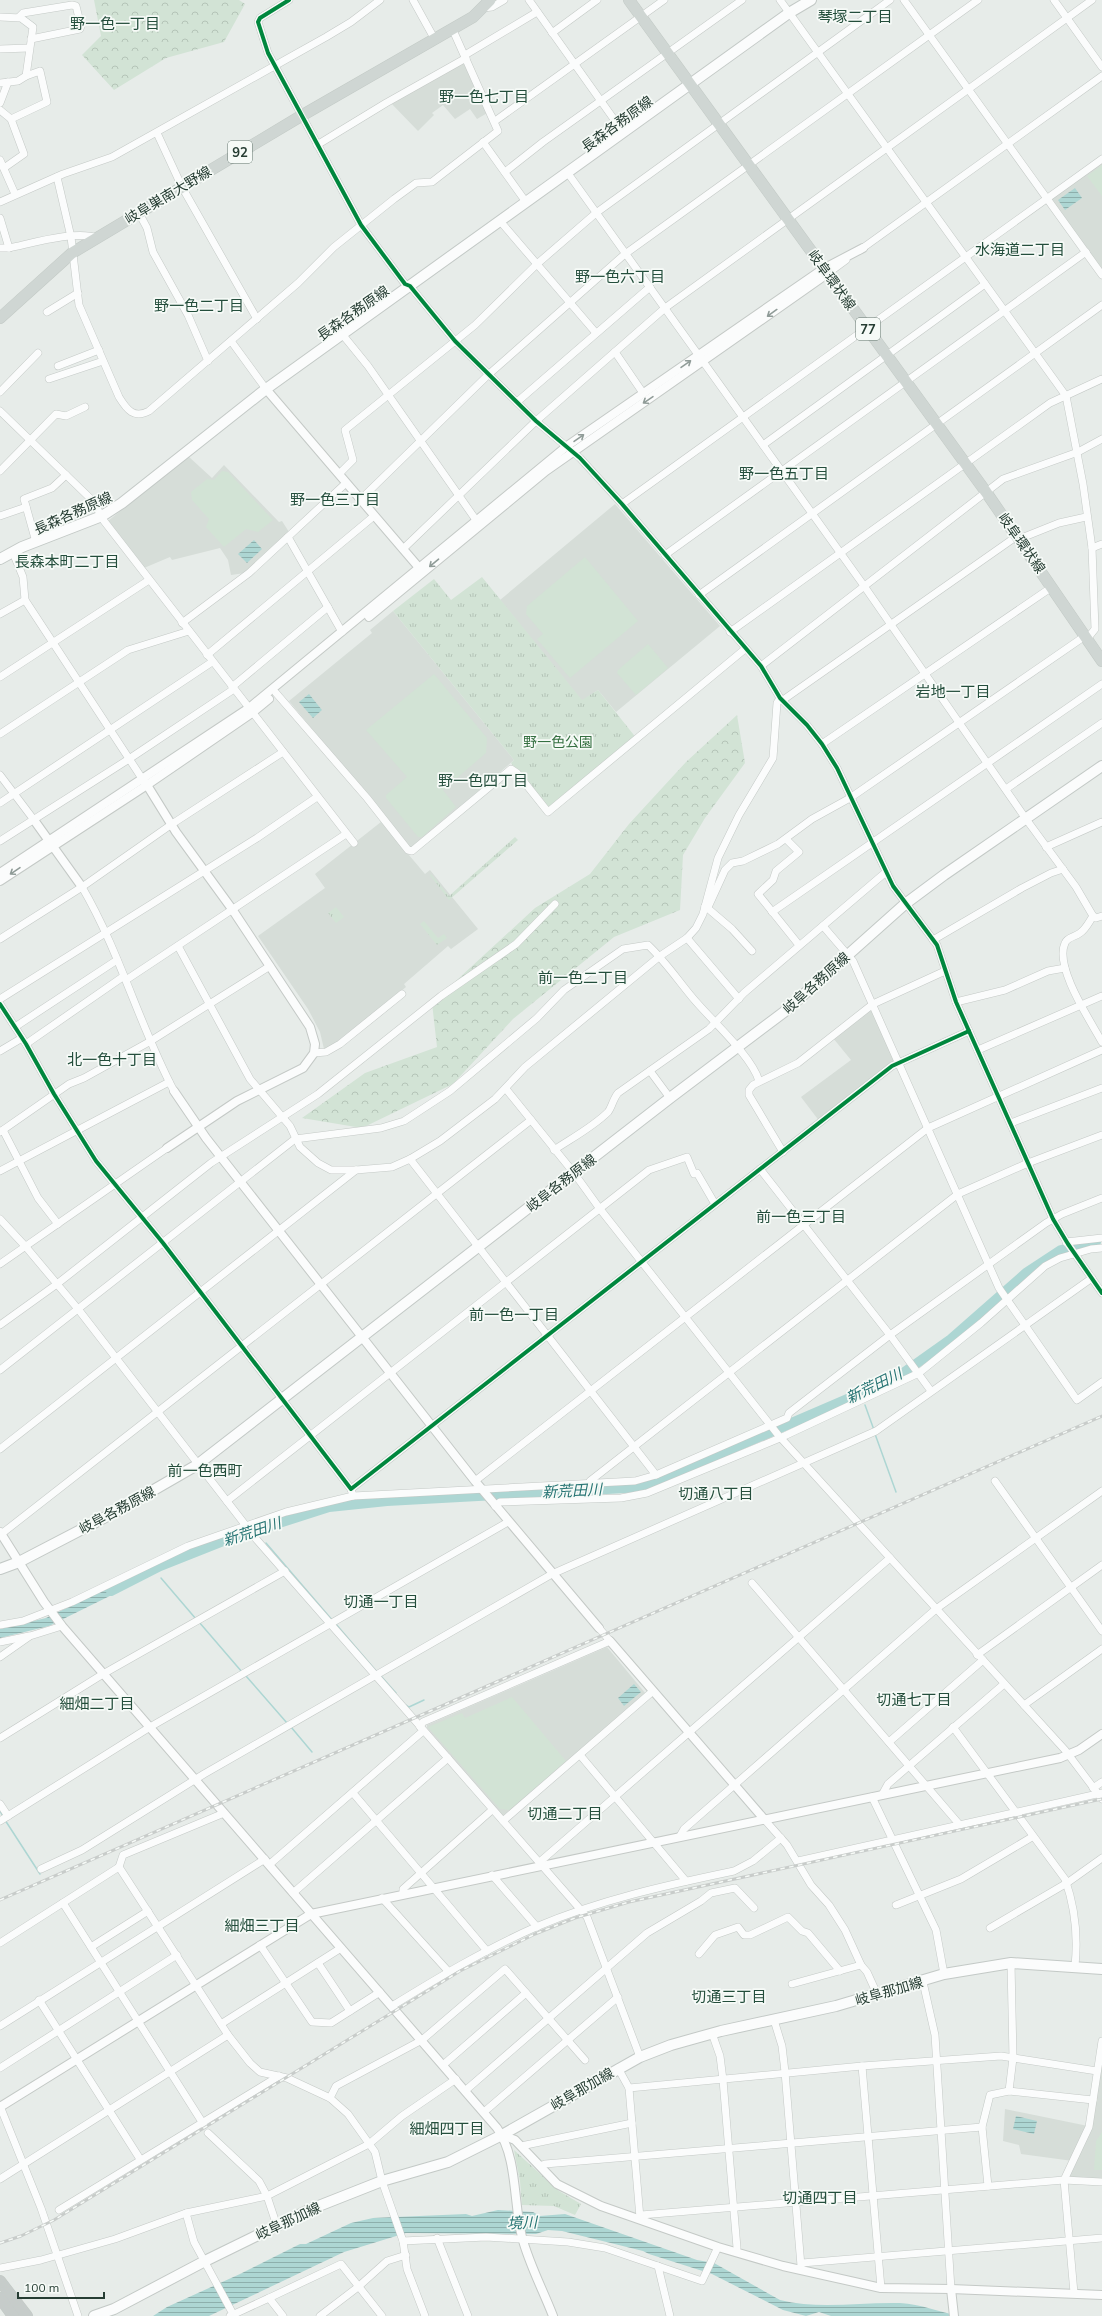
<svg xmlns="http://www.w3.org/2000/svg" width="1102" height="2316" viewBox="0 0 1102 2316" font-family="Mulish,'Noto Sans JP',sans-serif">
<defs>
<pattern id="grass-tufts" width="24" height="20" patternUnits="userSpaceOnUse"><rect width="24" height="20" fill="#d2e3d5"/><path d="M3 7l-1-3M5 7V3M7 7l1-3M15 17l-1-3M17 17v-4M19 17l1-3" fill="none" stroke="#b4c4b7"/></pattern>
<pattern id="forest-crowns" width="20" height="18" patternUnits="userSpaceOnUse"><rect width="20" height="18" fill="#d2e3d5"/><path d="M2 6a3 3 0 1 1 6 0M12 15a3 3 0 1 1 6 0" fill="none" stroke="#b4c4b7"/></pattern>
<pattern id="water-rules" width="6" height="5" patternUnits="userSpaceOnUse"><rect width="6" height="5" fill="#add6d3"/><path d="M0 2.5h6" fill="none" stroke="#8dafac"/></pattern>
</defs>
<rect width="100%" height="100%" fill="#e7ece9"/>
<g fill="#d6ddd8">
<path d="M462,63H465L489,112L477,119L470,109L455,119L443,105L432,113L434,115L418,131L390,102Z"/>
<path d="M1102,162V269L1051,200L1052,198Z"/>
<path d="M188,456L212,478L224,465L279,522L282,521L289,532L245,573L231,575L228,560L220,548L172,560L170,557L144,568L108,521Z"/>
<path d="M615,504L720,626L616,712L598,690L582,701L500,600Z"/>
<path d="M393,611L514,760L414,847H410L289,701L372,633L370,630Z"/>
<path d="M381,822L425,874L430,870L478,929L451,949L448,946L404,984L406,987L328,1049H324L320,1032L308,1009L258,936L325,888L315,874Z"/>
<path d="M872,1008L895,1061L820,1122L801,1097L851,1060L833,1038Z"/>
<path d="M607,1647L646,1694L505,1816L502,1815L427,1728V1725Z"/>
<path d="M1102,2056V2180L1071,2179L1069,2176L1093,2124Z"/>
<path d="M1005,2109L1088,2126L1073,2161L1021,2154L1019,2145L1003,2141Z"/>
</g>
<g fill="url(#grass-tufts)">
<path d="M482,577L582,700L598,690L637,739L549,809L511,763L514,760L393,611L434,579L451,600Z"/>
<path d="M515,837L518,840L449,900L430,875L431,874L449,896Z"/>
<path d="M336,907L344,917L336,923L328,913Z"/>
<path d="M424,921L438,938L444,934L447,938L437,945L420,924Z"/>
<path d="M514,2150L559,2191L581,2204L575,2215L554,2206L522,2205L520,2181Z"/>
</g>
<g fill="url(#forest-crowns)">
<path d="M94,0H239L245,4L224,42L166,58L114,90L82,55L101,36Z"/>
<path d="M737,715L745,763L705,818L683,855L680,910L614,937L513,1019L453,1084L362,1128L302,1118L365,1073L437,1047L432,1003L535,908L590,874L629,824L686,762Z"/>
</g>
<g fill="#d2e3d5">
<path d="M1102,165V196L1087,176Z"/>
<path d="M222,471L228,472L273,520L258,532L246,529L224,547L206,527L209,519L192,500L191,492L207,479L214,480Z"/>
<path d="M585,557L638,621L570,678L537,639L543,634L526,614L527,606Z"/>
<path d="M648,644L668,668L636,695L617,673L618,670Z"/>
<path d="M434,674L487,738L486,753L443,790L456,807L422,837H418L386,798V795L407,777L366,730Z"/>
<path d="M512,1697L566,1761L510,1810L500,1809L428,1727L462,1713L465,1718Z"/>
<path d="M1102,2132V2170H1094L1096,2141Z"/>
</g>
<g fill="url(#water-rules)">
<path d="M1075,188L1082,198L1065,210L1058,200Z"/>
<path d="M254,540L262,549L247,563L238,554Z"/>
<path d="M309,694L322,710L313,718L299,702Z"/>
<path d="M120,1582L124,1589L49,1626L0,1638V1629L46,1618Z"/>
<path d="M634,1684L641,1692L624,1706L618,1698Z"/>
<path d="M1016,2116L1037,2121L1034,2134L1013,2129Z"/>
<path d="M498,2210L533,2212L540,2216L565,2214L697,2260L714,2263L780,2300C820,2310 859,2302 900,2303C921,2304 939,2312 960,2316H831L819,2312L806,2316L783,2310L712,2274L649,2254L643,2251L562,2231L548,2230L536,2234L406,2233L344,2252L209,2316H153L167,2307L240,2274L300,2244H306L351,2223L373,2218L466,2214L472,2216Z"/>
</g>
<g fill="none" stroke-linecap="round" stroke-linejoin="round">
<g stroke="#add6d3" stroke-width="1.5">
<path d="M865,1405L874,1430"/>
<path d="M875,1434L896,1492"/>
<path d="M266,1543L333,1621"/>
<path d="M161,1578L196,1619"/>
<path d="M199,1622L242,1672"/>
<path d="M335,1623L377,1672"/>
<path d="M380,1675L396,1693"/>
<path d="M246,1676L287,1723"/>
<path d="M406,1705L409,1707L424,1700"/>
<path d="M291,1727L312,1752"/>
<path d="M0,1811L3,1816"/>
<path d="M5,1820L40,1874"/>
</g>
<path stroke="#add6d3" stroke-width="10" d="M111,1591L160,1566L223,1541L329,1507L387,1501L643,1487L896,1378L951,1339L1026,1273L1061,1250L1096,1242"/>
<g stroke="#c4c9c6" stroke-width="8">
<g id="minor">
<path d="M289,0L260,18L258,22L268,53L361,225L405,284L410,286L455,341L536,421L580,458L622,504L761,666L780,698L807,725L822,744L837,768L893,886L937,945L956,1002L1053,1219L1068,1244L1102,1293"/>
<path d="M413,0L434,38"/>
<path d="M529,0L623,132"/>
<path d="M780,0L1066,396L1083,484L1092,548L1095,629L1087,639"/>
<path d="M904,0L1102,275"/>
<path d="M1054,0L1102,67"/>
<path d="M483,8L492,7L504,0"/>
<path d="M0,17L21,18L33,27L26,76L18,81L0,83"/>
<path d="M19,17L23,13L72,5L76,6L81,26L80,29L31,39"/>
<path d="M552,33L597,0"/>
<path d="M0,49L29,48"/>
<path d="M465,55L537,12"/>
<path d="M0,103L8,82"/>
<path d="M0,110L11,119L24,154L4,168"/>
<path d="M11,119L47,102L40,71L26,76"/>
<path d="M495,121L664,0"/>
<path d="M157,133L182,187L257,319"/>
<path d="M483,142L526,202"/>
<path d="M317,145L386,103L466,58"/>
<path d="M0,160L15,194"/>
<path d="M505,172L543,142L742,0"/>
<path d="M567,172L862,583L1026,819L1076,887L1093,916L1096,918L1102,916"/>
<path d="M57,177L71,237L79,305L119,397C127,410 134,419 149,411L298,283L334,247L394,199L416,183L432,182L498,131L452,28"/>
<path d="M0,202L63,174L112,157L326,37L351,22L380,0"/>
<path d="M139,213L147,228L153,252L188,315L208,361"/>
<path d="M0,218L9,248"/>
<path d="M500,221L596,333"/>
<path d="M0,248H9C33,243 75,230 98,238"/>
<path d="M860,250L1102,76"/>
<path d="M827,274L846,260"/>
<path d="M47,312L78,293"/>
<path d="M342,334L368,366L476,520"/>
<path d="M231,341L266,389"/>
<path d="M615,352L643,393"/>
<path d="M58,366L99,350"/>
<path d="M49,379L103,361"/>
<path d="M0,392L38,353"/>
<path d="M517,402L650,287"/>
<path d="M0,411L93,501L104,521L354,843"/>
<path d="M763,445L985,284"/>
<path d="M0,471L56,414L66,416L85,407"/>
<path d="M339,474L353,460L345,430L475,325L537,264L596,213L890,0"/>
<path d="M360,500L488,375L625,254L978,0"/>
<path d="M622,504L1102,159"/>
<path d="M0,516L26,507"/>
<path d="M288,537L342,632"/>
<path d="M1019,539L1059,523L1086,517"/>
<path d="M36,542L24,499L52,488L66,475"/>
<path d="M1092,548L1102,544"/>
<path d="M403,549L536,421L665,308L1092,0"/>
<path d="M14,555L23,577L25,600L145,783"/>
<path d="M665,555L1086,252"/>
<path d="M699,595L1102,305"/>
<path d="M0,614L25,600"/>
<path d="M182,623L249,573L346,483"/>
<path d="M730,632L1050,403L1102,379"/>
<path d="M207,655L374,516"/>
<path d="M761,666L1003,479L1078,452L1102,439"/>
<path d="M0,677L149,580"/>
<path d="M232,687L328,607"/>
<path d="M276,693L367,798L408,850L412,851L511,769L517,773L548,812L745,649"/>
<path d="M783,700L1017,536"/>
<path d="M0,734L128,650L189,631"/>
<path d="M822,744L1052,587"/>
<path d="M0,775L34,820"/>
<path d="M1006,789L1102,723"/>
<path d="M0,803L212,662"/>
<path d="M786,839L799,852L776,871L773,880L758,894L799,945"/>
<path d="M0,841L129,759L234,689"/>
<path d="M1046,847L1102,822"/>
<path d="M82,887C120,952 139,1025 174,1091"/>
<path d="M709,905L725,870L732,863L743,861L778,844L812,819L850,798L1085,636"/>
<path d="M705,906L732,929L752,951"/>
<path d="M772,912L1102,684"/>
<path d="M1093,916C1089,922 1086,929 1080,933C1075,937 1067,937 1065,943C1054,967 1090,1020 1102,1042"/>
<path d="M823,926L853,961L999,1288L1077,1400L1102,1382"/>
<path d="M687,938L739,999"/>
<path d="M0,939L82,887L172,824L283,752"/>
<path d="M933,940L1022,888L1051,873L1063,869"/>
<path d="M178,946L250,1079L290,1126L300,1147L318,1163L331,1170H356L392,1167L410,1159L440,1141L495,1099L525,1067L660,956L687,938L696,928L703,914L718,858L739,815L773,758L777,703L780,698"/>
<path d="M126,980L346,834"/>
<path d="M0,999L257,838L317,797"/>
<path d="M956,1002L1005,990L1048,971L1065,968"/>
<path d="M0,1004L26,1044L54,1094L96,1161L163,1243L351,1489L892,1066L969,1031"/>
<path d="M15,1027L117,960"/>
<path d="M26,1044L124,976"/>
<path d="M978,1050L1102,996"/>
<path d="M0,1051L22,1038"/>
<path d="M314,1053L326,1052L340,1044L402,994"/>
<path d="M650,1071L670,1098"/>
<path d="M506,1089L574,1173L600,1209L779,1436L1065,1750L1102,1799"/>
<path d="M1011,1123L1102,1088"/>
<path d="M3,1130L38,1198L58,1224"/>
<path d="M0,1132L69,1084L84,1078L149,1042L270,966"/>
<path d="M554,1150C572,1138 593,1127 608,1112C612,1107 613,1099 618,1093L709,1029L744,993L886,872"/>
<path d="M783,1152L749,1095V1090L753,1085L798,1063L873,1004L945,971"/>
<path d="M410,1159L656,1475L787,1418L789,1413L890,1335L1046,1223L1062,1214L1102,1198"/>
<path d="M760,1169L890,1335L931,1391"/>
<path d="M0,1171L169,1082"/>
<path d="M0,1219L26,1247L78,1309L257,1540L587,1917L640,2057"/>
<path d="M1066,1242L1102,1238"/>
<path d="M0,1264L167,1148"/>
<path d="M0,1325L57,1284L211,1163L318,1094L441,996L516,944L555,904"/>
<path d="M0,1370L295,1139L381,1128L404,1121L450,1091L537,1018L564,990L623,949L648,945C665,961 677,979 692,997C709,1018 752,1056 759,1081"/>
<path d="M0,1449L356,1170"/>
<path d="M475,1481L928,1128L1102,1050"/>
<path d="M995,1481L1102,1631"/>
<path d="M590,1484V1481L958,1194L1028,1163L1102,1135"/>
<path d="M353,1496L635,1481L656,1475"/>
<path d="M227,1501L649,1170L687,1157L694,1174L697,1173L715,1204"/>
<path d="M495,1506L500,1502L621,1498L647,1493L780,1438L919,1373L981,1323L1045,1266L1060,1258L1091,1249L1102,1248"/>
<path d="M0,1535L531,1120"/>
<path d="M752,1583L959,1824"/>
<path d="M0,1625L23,1621L72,1602L188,1546L286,1512L353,1496L351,1489"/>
<path d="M0,1642L29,1636"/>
<path d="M977,1655L1102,1565"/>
<path d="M0,1657L30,1636L62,1626"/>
<path d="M1024,1705L1102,1649"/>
<path d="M420,1727L423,1722L610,1641L599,1628"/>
<path d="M953,1727L1065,1879C1075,1907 1078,1937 1075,1966"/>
<path d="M0,1738L103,1674L285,1571"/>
<path d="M889,1742L983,1660"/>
<path d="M580,1755L686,1881"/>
<path d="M1093,1788L1102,1782"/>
<path d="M353,1793L487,1951"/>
<path d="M882,1795L888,1784L1004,1684"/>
<path d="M872,1797L936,1930L944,1974"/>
<path d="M0,1804L8,1816"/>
<path d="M224,1813L123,1855L119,1867L228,2035L250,2063L260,2072L287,2078L330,2098L348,2114L375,2152L382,2181L403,2241L407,2269L425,2316"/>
<path d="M764,1819L787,1845L811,1885L829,1905L845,1930L861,1965L867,1972L877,1994"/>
<path d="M0,1821L150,1727L508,1522"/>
<path d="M503,1821L653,1691"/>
<path d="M680,1836L684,1829L936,1609L1102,1491"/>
<path d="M798,1861L1102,1793"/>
<path d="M270,1864L423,1731"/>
<path d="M541,1865L542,1860L890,1558"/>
<path d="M41,1869L82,1850L204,1774L552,1574L876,1431L1092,1278"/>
<path d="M492,1875L537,1927"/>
<path d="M293,1893L448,1758"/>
<path d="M403,1894V1889L492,1810"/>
<path d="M382,1898L448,1971"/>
<path d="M63,1903L204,2125"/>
<path d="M896,1905L961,1879L1032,1837"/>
<path d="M990,1928L1067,1883L1102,1858"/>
<path d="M0,1943L119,1867"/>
<path d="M260,1945L312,2022L331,2023L380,1992"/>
<path d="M91,1947L148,1911"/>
<path d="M699,1954L715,1935L738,1927L744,1935H750L788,1917L802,1931L808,1933L840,1971"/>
<path d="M318,1963L350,2011"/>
<path d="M923,1982L935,2035L951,2289"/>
<path d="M792,1984L861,1965"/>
<path d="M39,2000L140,2159"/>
<path d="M392,2006C439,1977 486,1949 536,1927C599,1900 667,1885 734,1871L753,1861L781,1838"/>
<path d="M774,2020L782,2046L785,2072L801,2266"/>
<path d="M221,2024L341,1948"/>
<path d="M0,2026L265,1859"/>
<path d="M712,2033L720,2056L723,2080L737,2248L736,2252"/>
<path d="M443,2065L526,1993"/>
<path d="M862,2066L881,2288"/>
<path d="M0,2068L177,1955"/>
<path d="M618,2068L629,2088L640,2218"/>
<path d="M629,2088L862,2066L1001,2056L1097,2071"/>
<path d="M466,2090L647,1933L701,1901L711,1893L735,1888L754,1908"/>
<path d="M1009,2091L1013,2058L1011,1963"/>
<path d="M330,2098L336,2086L422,2040L505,1969L585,2060"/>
<path d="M0,2106L41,2208L78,2316"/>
<path d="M484,2112L618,1997"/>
<path d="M208,2133L259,2181L267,2196L277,2226"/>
<path d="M521,2146L632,2123"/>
<path d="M540,2166L545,2164L982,2127"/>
<path d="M0,2179L228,2035"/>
<path d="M988,2186L982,2127L990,2095L1009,2091L1093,2100"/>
<path d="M59,2210L279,2076"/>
<path d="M186,2213L194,2242L233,2314"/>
<path d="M641,2215L1064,2180L1102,2182"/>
<path d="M437,2238L468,2316"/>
<path d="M403,2241L486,2237L568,2242L605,2248L702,2281L718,2247"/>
<path d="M802,2263L1102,2238"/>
<path d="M658,2266L670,2316"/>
<path d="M0,2268L41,2260L115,2239L186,2213L267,2196L369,2144L402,2116L456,2079"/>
<path d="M1074,2293L1064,2180L1089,2127L1102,2041"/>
<path d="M269,2298L341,2264L382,2316"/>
<path d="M230,2316L269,2298L283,2316"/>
<path d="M320,2316L358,2287L387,2261L406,2255"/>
</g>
</g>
<g stroke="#c4c9c6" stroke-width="10">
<g id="tertiary">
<path d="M266,389L421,570"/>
<path d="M369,617L546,471L827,274"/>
<path d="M147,785L176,832L232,909L310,1027L315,1044L314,1053L303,1068L237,1101L167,1148"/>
<path d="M34,820L82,887"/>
<path d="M0,873L249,708L567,446L823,269L863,248"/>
<path d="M0,881L147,785L252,713L269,699"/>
<path d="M174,1091L206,1138L475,1481L599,1628"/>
<path d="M0,1532L44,1602L62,1626L497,2128C518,2158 513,2202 522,2237C529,2264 543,2290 553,2316"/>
<path d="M610,1641L764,1819"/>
<path d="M0,2107L311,1914L1060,1758L1079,1750L1102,1734"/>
<path d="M502,2135L515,2140L557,2184L601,2206L718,2247L783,2266L881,2288L951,2289L1102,2295"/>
<path d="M951,2289L954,2316"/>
</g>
</g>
<g stroke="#c3c9c6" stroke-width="12">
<g id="secondary">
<path d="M0,559L22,547L102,516L122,503L266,389L789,13L811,0"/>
<path d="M0,1569L19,1562L119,1510L197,1465L670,1098L784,1012L905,904L944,875L1102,766"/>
<path d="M94,2316L114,2309L205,2261L311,2209L382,2181L448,2162L502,2135L640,2057L671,2045L721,2031L836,2006L944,1974L1011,1963L1102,1969"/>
</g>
</g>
<g stroke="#c3cac6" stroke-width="12">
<g id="primary">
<path d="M629,0L986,492L1102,661"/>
<path d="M0,318L72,253L301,116L473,17L490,0"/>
</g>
</g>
<g stroke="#c3cac6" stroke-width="12">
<g id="trunk">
<path d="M0,2281L27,2316"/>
<path d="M0,2298L13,2316"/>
</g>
</g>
<use href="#minor" stroke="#fbfcfc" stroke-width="7"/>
<use href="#tertiary" stroke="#fbfcfc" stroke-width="8"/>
<use href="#secondary" stroke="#fbfcfc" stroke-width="10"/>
<use href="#primary" stroke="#cfd6d3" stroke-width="11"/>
<use href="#trunk" stroke="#c6ccca" stroke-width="11"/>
<g stroke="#c8ccca" stroke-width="3">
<g id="rail">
<path d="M0,1900L1102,1416"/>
<path d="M0,2243L21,2236L54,2220L460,1971L535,1934L575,1918L629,1902L1102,1799"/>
</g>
</g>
<use href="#rail" stroke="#f6faf7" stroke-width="1.5" stroke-dasharray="4.5" stroke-linecap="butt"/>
<g stroke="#f6faf7" stroke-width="6">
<g id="cycleway">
<path d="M289,0L260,18L258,22L268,53L361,225L405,284L410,286L455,341L536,421L580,458L622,504L761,666L780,698L807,725L822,744L837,768L893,886L937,945L956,1002L1053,1219L1068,1244L1102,1293"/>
<path d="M0,1004L26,1044L54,1094L96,1161L163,1243L351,1489L892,1066L969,1031"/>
</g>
</g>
<use href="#cycleway" stroke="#00873e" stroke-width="4"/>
</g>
<defs><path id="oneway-shaft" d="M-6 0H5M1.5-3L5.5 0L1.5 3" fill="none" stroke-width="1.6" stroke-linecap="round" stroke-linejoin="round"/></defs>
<g stroke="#909c98">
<use href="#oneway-shaft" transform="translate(772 313) rotate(144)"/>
<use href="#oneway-shaft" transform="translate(686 364) rotate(-35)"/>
<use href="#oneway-shaft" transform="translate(648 400) rotate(146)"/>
<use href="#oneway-shaft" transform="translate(579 438) rotate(-35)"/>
<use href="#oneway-shaft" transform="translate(434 563) rotate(140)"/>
<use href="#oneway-shaft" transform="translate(15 871) rotate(146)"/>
</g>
<g text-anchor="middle" stroke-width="3.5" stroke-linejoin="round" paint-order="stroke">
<g fill="#f6faf7" stroke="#64766e" stroke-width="1">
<rect x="228" y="141" width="24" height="22" rx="3"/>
<rect x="856" y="318" width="24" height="22" rx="3"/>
</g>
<g font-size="13" font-weight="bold" fill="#263d33">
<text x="240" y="157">92</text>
<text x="868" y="334">77</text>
</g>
<g font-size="14" fill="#263d33" stroke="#f6faf7">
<text transform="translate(617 124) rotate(-36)" y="5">長森各務原線</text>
<text transform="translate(168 195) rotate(-31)" y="5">岐阜巣南大野線</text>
<text transform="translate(832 280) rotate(54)" y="5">岐阜環状線</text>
<text transform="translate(353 313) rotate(-35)" y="5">長森各務原線</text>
<text transform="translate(73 513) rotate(-24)" y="5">長森各務原線</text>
<text transform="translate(1022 543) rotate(55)" y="5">岐阜環状線</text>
<text transform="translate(816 983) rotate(-42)" y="5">岐阜各務原線</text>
<text transform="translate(561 1183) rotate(-38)" y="5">岐阜各務原線</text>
<text transform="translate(117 1510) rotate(-28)" y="5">岐阜各務原線</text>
<text transform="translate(889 1991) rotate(-16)" y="5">岐阜那加線</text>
<text transform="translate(582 2089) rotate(-30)" y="5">岐阜那加線</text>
<text transform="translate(288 2221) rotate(-25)" y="5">岐阜那加線</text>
</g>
<g font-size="14" fill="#357041" stroke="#f6faf7">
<text x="558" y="747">野一色公園</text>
</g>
<g font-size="15" fill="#244e3c" stroke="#f6faf7">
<text x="855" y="22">琴塚二丁目</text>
<text x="115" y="29">野一色一丁目</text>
<text x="484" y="102">野一色七丁目</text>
<text x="1020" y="255">水海道二丁目</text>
<text x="620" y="282">野一色六丁目</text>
<text x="199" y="311">野一色二丁目</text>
<text x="784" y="479">野一色五丁目</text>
<text x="335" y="505">野一色三丁目</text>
<text x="67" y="567">長森本町二丁目</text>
<text x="953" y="697">岩地一丁目</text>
<text x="483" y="786">野一色四丁目</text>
<text x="583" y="983">前一色二丁目</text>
<text x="112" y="1065">北一色十丁目</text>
<text x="801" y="1222">前一色三丁目</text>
<text x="514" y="1320">前一色一丁目</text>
<text x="205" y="1476">前一色西町</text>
<text x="716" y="1499">切通八丁目</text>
<text x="381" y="1607">切通一丁目</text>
<text x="914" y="1705">切通七丁目</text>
<text x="97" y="1709">細畑二丁目</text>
<text x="565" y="1819">切通二丁目</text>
<text x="262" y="1931">細畑三丁目</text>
<text x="729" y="2002">切通三丁目</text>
<text x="447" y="2134">細畑四丁目</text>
<text x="820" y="2203">切通四丁目</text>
</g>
<g font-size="15" font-style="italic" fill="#267473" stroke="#f6faf7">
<text transform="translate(874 1386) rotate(-26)" y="5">新荒田川</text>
<text transform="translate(572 1491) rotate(-3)" y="5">新荒田川</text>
<text transform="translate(252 1532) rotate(-18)" y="5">新荒田川</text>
<text transform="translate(522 2223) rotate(-2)" y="5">境川</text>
</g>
</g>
<path d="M18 2292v6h86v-6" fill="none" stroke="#263d33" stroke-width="2"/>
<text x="24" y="2292" font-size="12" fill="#263d33" stroke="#f6faf7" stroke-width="3" paint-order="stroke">100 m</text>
</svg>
